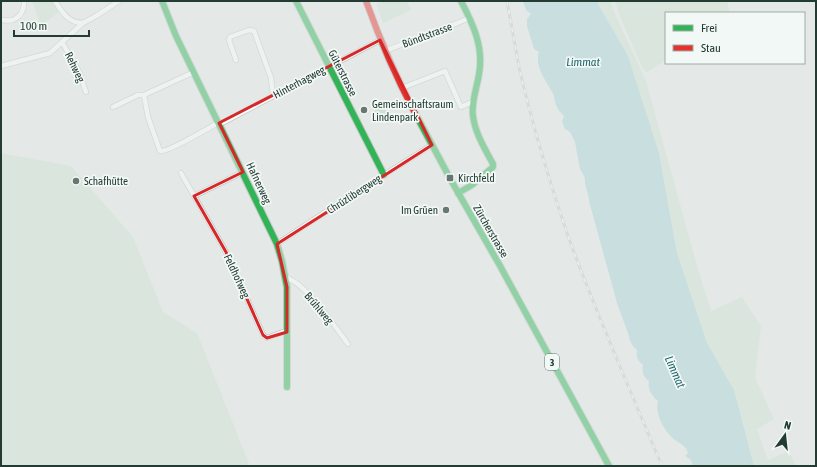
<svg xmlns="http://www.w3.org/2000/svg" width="817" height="467" viewBox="0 0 817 467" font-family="'Asap Condensed',sans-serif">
<rect width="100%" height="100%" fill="#e4e9e7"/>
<g fill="#cee1d3">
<path d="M32,1H53L60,11L41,26Z"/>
<path d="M384,1H407L411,10L383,23L376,4Z"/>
<path d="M598,1H611L612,7L646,81L696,262L711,311L742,297L761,326L755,377L774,419L757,429L768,460L789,451L796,466H754L734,390L707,343L677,253L659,153L628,56L598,4Z"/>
<path d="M615,1H727L730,13H666V60L647,72L643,69L621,19Z"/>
<path d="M382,103L391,121L387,124L385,120L381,121L378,120L376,116H374L372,112L380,108L379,105Z"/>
<path d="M1,153L71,166L133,237L163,312L197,333L250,466H1Z"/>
</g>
<path fill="#a7d0d5" d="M523,1H598V4L628,56L659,153L677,253L707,343L734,390L754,466H693L691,460L685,456L688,453C686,446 681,444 675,440C665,432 654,414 658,401C652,397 647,388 649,381C643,377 642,372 643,365C637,360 636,357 637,350C633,347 629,341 629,336L617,303L589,201C589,193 584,186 585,178L580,169L575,142L570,132L565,129L562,121L564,116C562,114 558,110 557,107C554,102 555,96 552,92C546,81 534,65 539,52L534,49L527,26V19L531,14L526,10Z"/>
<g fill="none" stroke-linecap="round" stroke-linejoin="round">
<g stroke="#c1c6c4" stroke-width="6">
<g id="street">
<path d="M55,1C62,12 68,23 83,23"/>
<path d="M1,20C4,20 9,21 12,20C20,18 25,9 24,1"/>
<path d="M62,42L79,72L86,92"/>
<path d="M385,51C413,40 442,30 469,18"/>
<path d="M236,60L229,40L230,37L249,30L254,31L271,78L273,95"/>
<path d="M1,66L50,53L83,23L96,16L119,1"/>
<path d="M194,72L144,95L148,117L160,151C167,153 207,129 216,124L224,122L380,40"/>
<path d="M402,88L445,71L461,107L472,102"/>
<path d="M113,107L138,95H144"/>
<path d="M181,173L226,252L263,335L267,338L283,332H287"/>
<path d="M194,196L243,172"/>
<path d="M277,244L347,198L432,145"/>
<path d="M286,278C304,281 336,328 348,344"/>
</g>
</g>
<g stroke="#c0c6c4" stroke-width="8">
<g id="fast">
<path d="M162,1L176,36L277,244L282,261L287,287V387"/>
<path d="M296,1L384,175"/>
<path d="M415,113L452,182L499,264L609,466"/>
<path d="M458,193L472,185L493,167V164C485,149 475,133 473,116C471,102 477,88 479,74C484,47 473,24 461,1"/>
</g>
</g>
<g stroke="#c0c6c4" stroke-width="8">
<path id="jam" d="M366,1C380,40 396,77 415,113"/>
</g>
<use href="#street" stroke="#fbfcfb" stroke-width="4.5"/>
<use href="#fast" stroke="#30b455" stroke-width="6"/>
<use href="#jam" stroke="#e5322d" stroke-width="6"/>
<g stroke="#c7cbc9" stroke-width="3">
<path id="rail" d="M507,1C511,23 515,45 519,67C532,124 549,180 568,236C596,313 630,390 662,466"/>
</g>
<use href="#rail" stroke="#f2f8f5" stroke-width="1.5" stroke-dasharray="4.5" stroke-linecap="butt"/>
</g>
<path d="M0 0H817V467H0ZM380,40L432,145L277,244L287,287V332L267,338L263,335L226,252L194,196L243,172L219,123Z" fill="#e4e9e7" fill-opacity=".55" fill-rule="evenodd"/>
<path fill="none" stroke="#d62828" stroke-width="3" stroke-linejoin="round" d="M380,40L432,145L277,244L287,287V332L267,338L263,335L226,252L194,196L243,172L219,123Z"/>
<g fill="#677872" stroke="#f2f8f5" stroke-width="1.5">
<circle cx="364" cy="110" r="4"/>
<rect x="446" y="174" width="8" height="8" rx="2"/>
<circle cx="76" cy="181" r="4"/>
<circle cx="446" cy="210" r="4"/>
</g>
<g text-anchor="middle" stroke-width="3.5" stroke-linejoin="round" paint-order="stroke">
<rect fill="#f2f8f5" stroke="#61746d" stroke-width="1" x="545" y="354" width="14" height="16" rx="3"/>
<g font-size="10" font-weight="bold" fill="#233b33">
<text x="552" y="366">3</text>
</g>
<g font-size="11" fill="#233b33" stroke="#f2f8f5">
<text transform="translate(427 35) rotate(-21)" y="4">Bündtstrasse</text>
<text transform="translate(75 67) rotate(64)" y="4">Rehweg</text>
<text transform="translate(343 73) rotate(63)" y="4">Güterstrasse</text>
<text transform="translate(299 82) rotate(-28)" y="4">Hinterhagweg</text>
<text transform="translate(259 183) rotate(65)" y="4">Hafnerweg</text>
<text transform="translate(354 194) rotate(-33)" y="4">Chrüzlibergweg</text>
<text transform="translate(491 231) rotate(60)" y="4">Zürcherstrasse</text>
<text transform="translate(237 276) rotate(65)" y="4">Feldhofweg</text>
<text transform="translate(319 308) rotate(50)" y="4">Brühlweg</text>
</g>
<g font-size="11" fill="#233b33" stroke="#f2f8f5" text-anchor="start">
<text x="372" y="108">Gemeinschaftsraum<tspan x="372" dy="13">Lindenpark</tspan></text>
<text x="458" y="182">Kirchfeld</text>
<text x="84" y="185">Schafhütte</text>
<text x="438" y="214" text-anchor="end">Im Grüen</text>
</g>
<g font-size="12" font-style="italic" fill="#216973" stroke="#f2f8f5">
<text x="583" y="66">Limmat</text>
<text transform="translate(675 372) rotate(66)" y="4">Limmat</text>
</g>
</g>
<rect width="817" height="467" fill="none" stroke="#233b33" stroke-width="4"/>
<rect x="665" y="12" width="140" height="52" fill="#f2f8f5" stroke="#9faca7"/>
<rect x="673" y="25" width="20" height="6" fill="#30b455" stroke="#9faca7"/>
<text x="701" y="32" font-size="12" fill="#233b33">Frei</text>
<rect x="673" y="45" width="20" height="6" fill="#e5322d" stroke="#9faca7"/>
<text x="701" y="52" font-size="12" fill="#233b33">Stau</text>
<g transform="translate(785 435) rotate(15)" stroke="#f2f8f5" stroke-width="3" paint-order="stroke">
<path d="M0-3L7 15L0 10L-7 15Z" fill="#233b33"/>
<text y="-6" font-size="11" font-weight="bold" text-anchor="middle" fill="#233b33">N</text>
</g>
<path d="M14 30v6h75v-6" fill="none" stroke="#233b33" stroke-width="2"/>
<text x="20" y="30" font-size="12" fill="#233b33" stroke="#f2f8f5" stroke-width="3" paint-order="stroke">100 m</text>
</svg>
